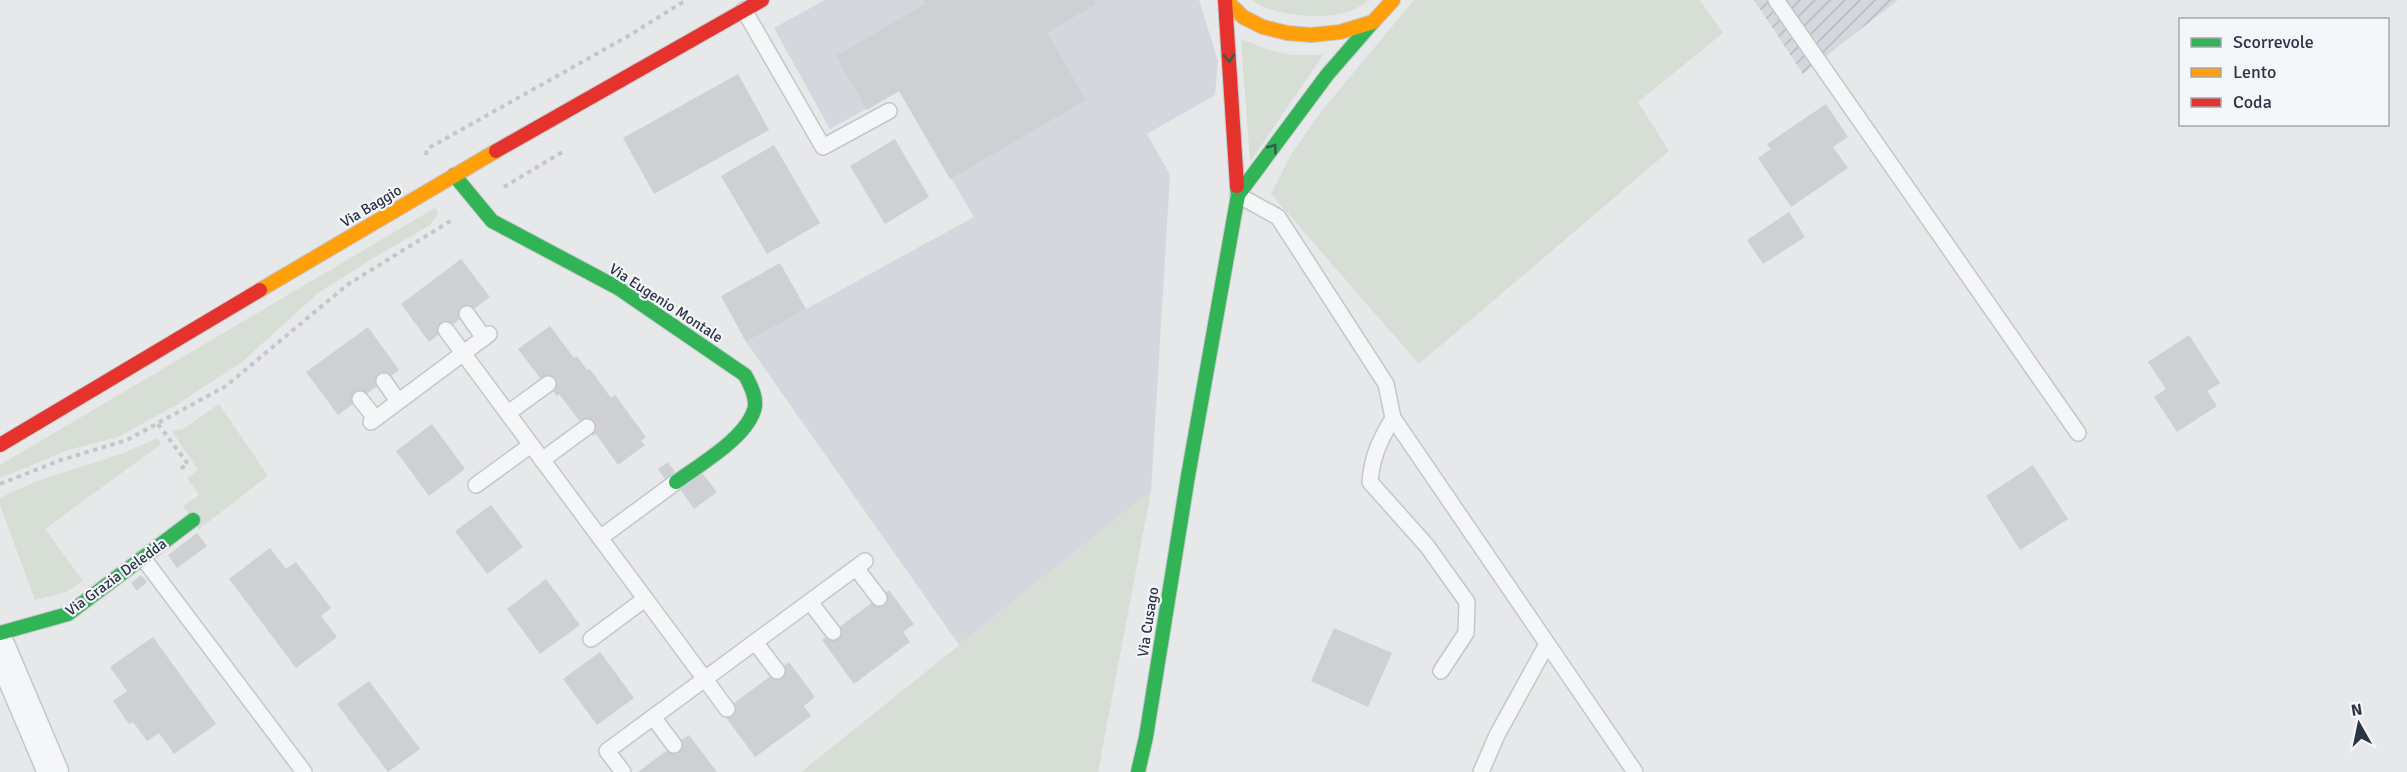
<svg xmlns="http://www.w3.org/2000/svg" width="2407" height="772" viewBox="0 0 2407 772" font-family="Signika,sans-serif">
<defs>
<pattern id="industrial-furrows" width="10" height="10" patternUnits="userSpaceOnUse" patternTransform="scale(1.5)"><rect width="10" height="10" fill="#d4d7dd"/><path d="M-1 1l2-2M0 10L10 0M9 11l2-2" fill="none" stroke="#b6b9bf"/></pattern>
</defs>
<rect width="100%" height="100%" fill="#e6e8ea"/>
<path fill="#d4d7dd" d="M825,0H1199L1218,61L1215,95L1147,134L1170,175L1151,491L959,645L746,342L974,217L899,91L830,129L774,28Z"/>
<path fill="url(#industrial-furrows)" d="M1754,0H1898L1803,74Z"/>
<g fill="#d6ded6">
<path d="M1252,0H1368C1345,24 1277,19 1252,0Z"/>
<path d="M1414,0H1700L1723,33L1638,102L1669,151L1419,364L1271,194L1292,153L1320,113Z"/>
<path d="M1241,39L1269,50L1292,55H1323L1250,162Z"/>
<path d="M435,208L438,214L430,225L380,254L318,293L242,362L178,404L118,437L68,450L0,478V465Z"/>
<path d="M219,404L268,476L199,529L183,506L199,495L187,478L198,470L172,431L183,429Z"/>
<path d="M158,438L161,444L45,529L83,581L66,592L35,600L0,505V498L34,482L121,454Z"/>
<path d="M1151,491L1098,772H801Z"/>
</g>
<g fill="#ced0d3">
<path d="M923,0H1093L1096,4L1047,33L1086,100L950,179L899,91L867,110L836,56L925,4Z"/>
<path d="M738,74L769,130L654,194L623,138Z"/>
<path d="M1826,104L1848,137L1833,147L1848,168L1791,207L1758,158L1771,149L1767,144Z"/>
<path d="M895,139L929,197L885,224L850,166Z"/>
<path d="M774,145L820,223L767,254L721,176Z"/>
<path d="M1789,212L1805,237L1763,264L1747,240Z"/>
<path d="M461,259L490,297L429,342L401,304Z"/>
<path d="M780,263L806,309L746,342L721,296Z"/>
<path d="M550,326L574,358L577,356L587,370L590,369L611,398L615,395L646,437L641,441L645,445L618,465L596,434L593,436L583,422L581,423L559,394L557,396L545,380L543,382L518,349Z"/>
<path d="M368,327L399,370L338,415L306,372Z"/>
<path d="M2189,335L2220,383L2207,391L2217,406L2177,432L2154,397L2166,389L2148,362Z"/>
<path d="M432,424L465,469L429,496L396,451Z"/>
<path d="M668,462L675,472L665,479L658,469Z"/>
<path d="M2033,465L2068,519L2020,550L1986,496Z"/>
<path d="M702,473L717,492L694,509L680,489Z"/>
<path d="M491,505L523,547L487,574L455,531Z"/>
<path d="M197,533L207,546L177,568L168,555Z"/>
<path d="M270,548L286,569L296,562L331,608L321,616L337,637L296,668L229,579Z"/>
<path d="M141,575L147,582L137,591L131,583Z"/>
<path d="M546,579L580,625L540,654L507,609Z"/>
<path d="M889,590L914,624L903,632L910,642L854,684L822,640Z"/>
<path d="M1334,628L1392,653L1368,707L1311,681Z"/>
<path d="M153,637L216,724L174,754L159,733L147,741L133,722L129,724L113,701L127,691L110,667Z"/>
<path d="M600,652L634,698L597,725L563,679Z"/>
<path d="M789,662L815,697L804,706L811,716L755,757L722,712Z"/>
<path d="M369,681L420,749L388,772L337,704Z"/>
<path d="M689,735L717,772H638L674,745Z"/>
</g>
<g fill="none" stroke-linecap="round" stroke-linejoin="round">
<g stroke="#c4c6c8" stroke-width="18">
<g id="lane">
<path d="M1776,0L2078,433"/>
<path d="M744,10L823,147L889,111"/>
<path d="M1238,195L1278,217L1386,384L1393,418L1635,772"/>
<path d="M467,314L484,338"/>
<path d="M446,330L727,709"/>
<path d="M384,381L398,401"/>
<path d="M360,399L375,418"/>
<path d="M508,413L548,384"/>
<path d="M1393,418C1380,440 1372,456 1370,482L1427,546L1467,602L1466,633L1441,671"/>
<path d="M371,422L489,334"/>
<path d="M542,460L587,427"/>
<path d="M476,485L531,445"/>
<path d="M600,538L676,482"/>
<path d="M143,558L304,772"/>
<path d="M856,568L879,598"/>
<path d="M810,602L833,632"/>
<path d="M591,639L645,599"/>
<path d="M755,642L777,671"/>
<path d="M653,717L674,745"/>
<path d="M623,772L607,751L865,561"/>
<path d="M1481,772L1497,735L1547,644"/>
</g>
</g>
<g stroke="#c4c6c8" stroke-width="33">
<path id="street" d="M0,647L53,772"/>
</g>
<g stroke="#c4c6c8" stroke-width="16">
<g id="fast">
<path d="M454,175L492,221L618,288L745,375C750,384 756,395 755,406C750,436 699,465 676,482"/>
<path d="M1238,195L1327,75L1373,22"/>
<path d="M0,633L68,614L193,520"/>
<path d="M1138,772L1146,737L1188,476L1238,195L1237,186"/>
</g>
</g>
<g stroke="#c4c6c8" stroke-width="16">
<g id="slow">
<path d="M1226,0L1243,17L1263,27L1287,33L1311,35L1340,32L1373,22L1393,0"/>
<path d="M260,290L496,151"/>
</g>
</g>
<g stroke="#c4c6c8" stroke-width="16">
<g id="jam">
<path d="M1225,0L1237,186"/>
<path d="M496,151L762,0"/>
<path d="M0,445L260,290"/>
</g>
</g>
<g stroke="#c5c6ca" stroke-width="4" stroke-dasharray="4.5 4.5" stroke-linecap="butt">
<path d="M426,155L427,149L630,35L686,0"/>
<path d="M504,187L564,151"/>
<path d="M158,424L188,464L180,469"/>
<path d="M0,484L61,460L127,440L226,386L347,285L452,220"/>
</g>
<use href="#lane" stroke="#f5f6f7" stroke-width="15"/>
<use href="#street" stroke="#f5f6f7" stroke-width="30"/>
<use href="#fast" stroke="#30b455" stroke-width="14"/>
<use href="#slow" stroke="#ff9f0a" stroke-width="14"/>
<use href="#jam" stroke="#e5322d" stroke-width="14"/>
</g>
<defs><path id="oneway-chevron" d="M-2-3.5L2.5 0L-2 3.5" fill="none" stroke-width="1.6" stroke-linecap="round" stroke-linejoin="round" transform="scale(1.5)"/></defs>
<g stroke="#2d614b">
<use href="#oneway-chevron" transform="translate(1229 58) rotate(86)"/>
<use href="#oneway-chevron" transform="translate(1273 148) rotate(-53)"/>
</g>
<g text-anchor="middle" stroke-width="4.5" stroke-linejoin="round" paint-order="stroke">
<g font-size="15" fill="#2b3445" stroke="#f4f6f9">
<text transform="translate(371 206) rotate(-31)" y="5">Via Baggio</text>
<text transform="translate(666 303) rotate(33)" y="5">Via Eugenio Montale</text>
<text transform="translate(116 577) rotate(-36)" y="5">Via Grazia Deledda</text>
<text transform="translate(1148 622) rotate(-81)" y="5">Via Cusago</text>
</g>
</g>
<rect x="2179" y="18" width="210" height="108" fill="#f4f6f9" stroke="#a4a8b1" stroke-width="1.5"/>
<rect x="2191" y="38" width="30" height="9" fill="#30b455" stroke="#a4a8b1" stroke-width="1.5"/>
<text x="2233" y="48" font-size="18" fill="#2b3445">Scorrevole</text>
<rect x="2191" y="68" width="30" height="9" fill="#ff9f0a" stroke="#a4a8b1" stroke-width="1.5"/>
<text x="2233" y="78" font-size="18" fill="#2b3445">Lento</text>
<rect x="2191" y="98" width="30" height="9" fill="#e5322d" stroke="#a4a8b1" stroke-width="1.5"/>
<text x="2233" y="108" font-size="18" fill="#2b3445">Coda</text>
<g transform="translate(2359 724) rotate(351)" stroke="#f4f6f9" stroke-width="4.5" paint-order="stroke">
<path d="M0-4.5L10 22L0 15L-10 22Z" fill="#2b3445"/>
<text y="-9" font-size="16" font-weight="bold" text-anchor="middle" fill="#2b3445">N</text>
</g>
</svg>
